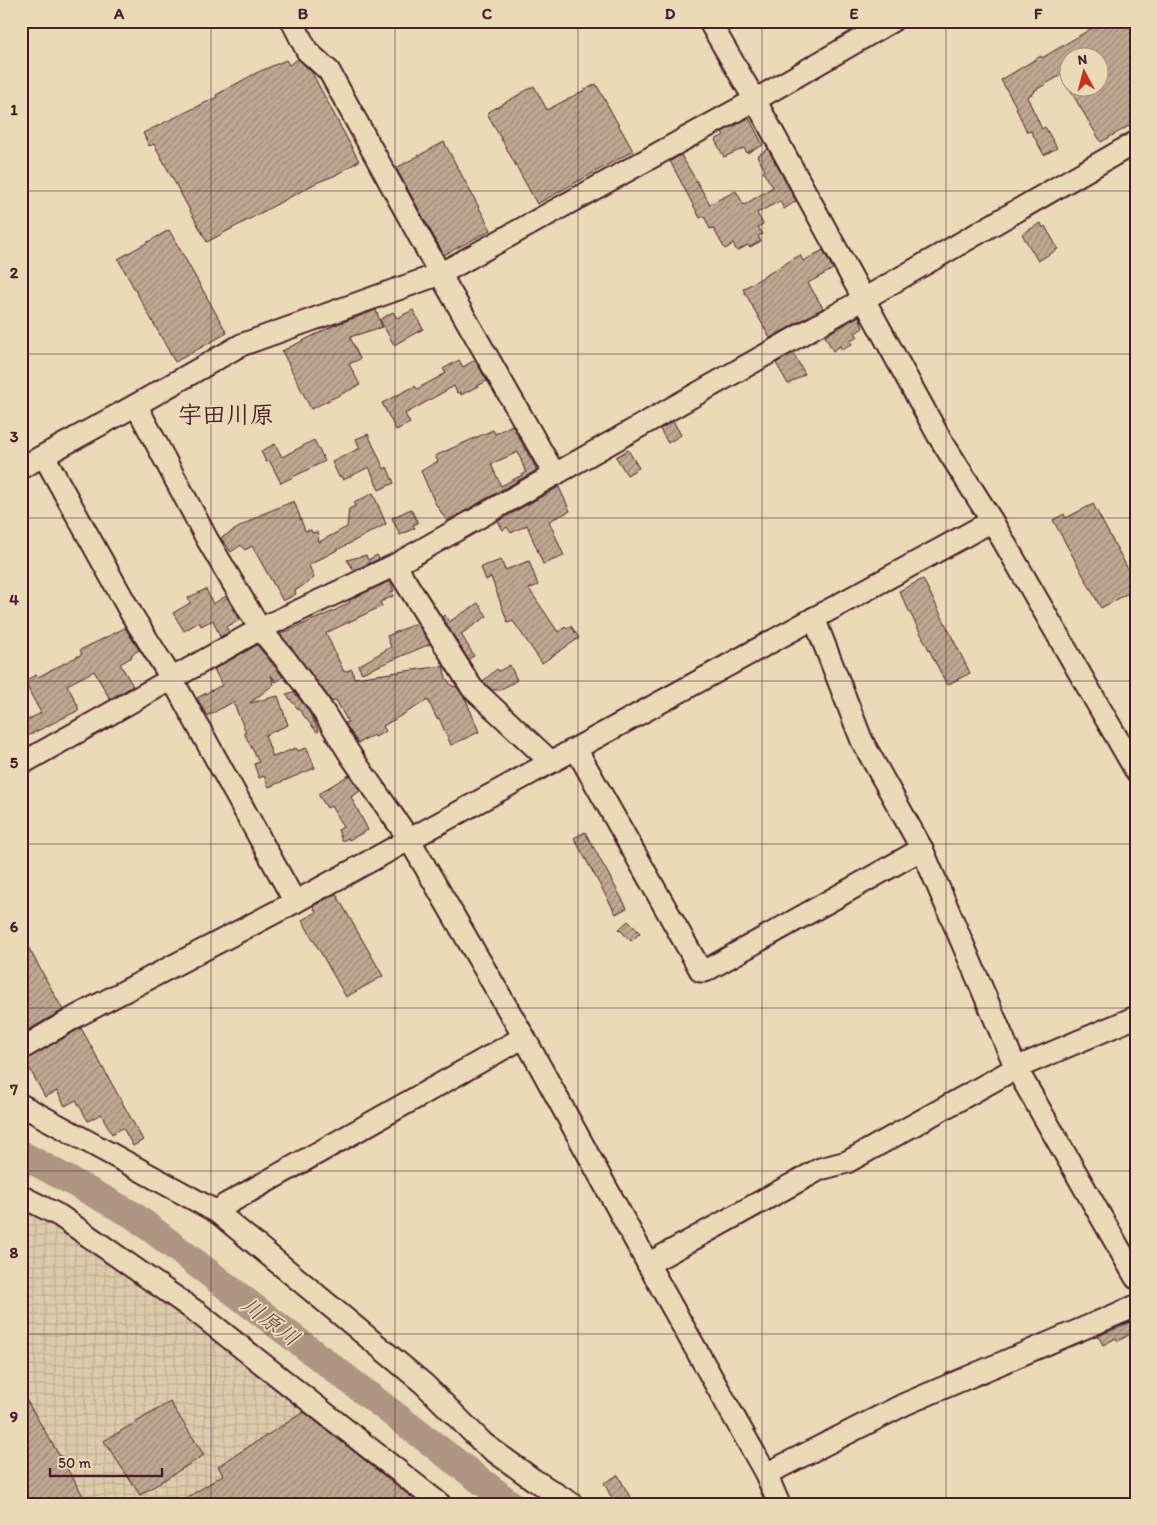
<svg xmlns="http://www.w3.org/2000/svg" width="1157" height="1525" viewBox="0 0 1157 1525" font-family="Itim,'Klee One',sans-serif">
<defs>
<pattern id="industrial-grid" width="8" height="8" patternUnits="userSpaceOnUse" patternTransform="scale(1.25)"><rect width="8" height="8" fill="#decbac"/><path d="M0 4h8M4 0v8" fill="none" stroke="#c0ae94"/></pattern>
<pattern id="building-hatch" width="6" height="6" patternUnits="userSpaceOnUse" patternTransform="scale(1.25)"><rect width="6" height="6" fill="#c0a992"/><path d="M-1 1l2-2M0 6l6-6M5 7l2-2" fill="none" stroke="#9e8977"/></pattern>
</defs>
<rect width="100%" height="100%" fill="#ebdab7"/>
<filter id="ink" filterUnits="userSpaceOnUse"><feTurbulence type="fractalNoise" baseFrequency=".02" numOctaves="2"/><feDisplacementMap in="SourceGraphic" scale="10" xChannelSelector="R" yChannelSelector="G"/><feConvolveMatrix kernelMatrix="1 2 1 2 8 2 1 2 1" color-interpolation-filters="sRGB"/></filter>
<g filter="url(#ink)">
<path fill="url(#industrial-grid)" d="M21,1204L117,1259L431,1504H21Z"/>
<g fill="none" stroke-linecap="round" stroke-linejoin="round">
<path stroke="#b09583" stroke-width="28" d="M21,1154L133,1215L511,1504"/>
</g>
<g fill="url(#building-hatch)" stroke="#4a1f2b" fill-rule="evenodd">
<path d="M1104,21H1127L1136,37V122L1101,142L1061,75L1034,91L1035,92L1027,97L1042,129L1045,127L1057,148L1044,155L1031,131L1027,132L1016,108H1017L1001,80L1041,56L1042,58ZM1070,58H1100V88H1070Z"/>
<path d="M298,59L311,71L359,161L334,176L318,182L207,242L154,144L149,146L143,133L217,97L216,95L256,73L286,60L289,65Z"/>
<path d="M596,84L633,151L537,204L487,113L534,86L547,110Z"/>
<path d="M749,118L763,145L747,153L744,148L724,157L715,140L724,135L722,132Z"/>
<path d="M444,142L491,230L444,255L396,168Z"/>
<path d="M768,149L796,201L784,209L780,201L757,213L763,224L758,227L763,234L758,236L761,241L750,247L748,245L737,251L733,244L725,249L713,228L710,229L704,216L700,218L670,161L681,155L710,204L736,191L744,205L773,187L763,172L765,170L757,156Z"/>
<path d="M1041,223L1043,228L1045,226L1058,249L1038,261L1022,234Z"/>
<path d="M169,230L227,333L175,362L118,259Z"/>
<path d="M823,250L833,269L808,283L823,308L770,338L743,289L800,255L803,261Z"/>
<path d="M376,310L382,327L350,337L360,359L349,364L360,385L311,409L282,351L335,325Z"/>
<path d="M413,310L423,329L394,345L380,320L393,312L397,318Z"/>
<path d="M859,316L863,328L855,333L858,337L850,341L852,344L842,350L840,346L833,351L825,336Z"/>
<path d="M793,353L805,374L788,384L776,363Z"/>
<path d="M459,360L463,367L475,360L487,381L461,395L460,392L457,393L454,386L405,414L410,423L396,430L382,403L415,386L417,389L446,373L443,369Z"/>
<path d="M673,421L681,435L668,443L660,429Z"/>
<path d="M512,425L537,470L447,521L435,503L421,471L438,461L435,456L448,450L493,430L495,434ZM518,452L526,473L501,486L491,464Z"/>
<path d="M368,434L384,469L387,467L394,483L379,490L369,467L343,480L341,476L339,477L332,462L360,448L356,439Z"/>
<path d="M314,440L325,461L281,483L269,460L266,462L261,451L275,444L282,457Z"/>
<path d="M628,450L639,468L627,475L616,457Z"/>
<path d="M559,487L570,511L549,521L564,556L543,564L527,525L511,533L507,527L503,530L498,521Z"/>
<path d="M373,493L386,524L309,565L314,578L295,591L296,594L283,601L252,546L245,550L241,545L231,552L221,538L260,515L294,501L305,531L311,530L312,533L317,532L319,542L347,527L349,509L355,506L354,503Z"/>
<path d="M1093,504L1136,584V589L1101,608L1053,520L1064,514L1066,518Z"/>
<path d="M411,509L418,523L413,525L415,528L400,535L392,518Z"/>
<path d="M366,555L368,560L377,555L379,559L354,570L347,560Z"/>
<path d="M501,560L505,570L529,561L538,585L529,589L558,632L565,627L567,629L571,626L579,638L542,663L513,621L508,623L491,577L486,580L481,567Z"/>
<path d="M923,579L970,673L947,685L899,591Z"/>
<path d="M390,581L394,591L391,592L393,596L380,602L382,606L326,633L344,672L352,669L354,678L443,666L446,678L452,686L457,687L466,700L479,732L451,745L439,718L437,719L428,700L383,726L386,731L375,737L373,735L358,743L345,723L348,722L336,700L332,702L280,634L336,610L350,602L349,600Z"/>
<path d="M206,589L213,604L226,596L240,620L226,627L229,632L220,637L213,620L201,626L199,622L184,631L173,613L190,603L188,598Z"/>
<path d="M478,603L487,616L461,634L474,656L468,659L442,617L445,615L449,622Z"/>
<path d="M417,623L430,644L362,673L358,666L391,647L387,636Z"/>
<path d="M125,628L139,650L131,655L132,657L120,664L133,686L110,699L94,671L67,685L78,706H77L79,710L21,739V723L41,713L24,681L36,675L38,677L82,654L80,650Z"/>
<path d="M257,645L283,677L276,682L271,675L274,684L250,703L278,696L288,725L265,735L273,757L296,748L298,751L307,748L315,768L269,787L264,776L259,778L254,764L259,762L244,733L246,732L233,702L207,716L197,698L222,685L214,669Z"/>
<path d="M510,665L517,680L509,685L499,690H492L483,681L497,669L499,671Z"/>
<path d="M294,692L308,710L319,731L317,732L286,694Z"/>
<path d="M349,775L360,791L351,797L368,830L349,840L348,838L342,841L338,830L343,827L331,806L327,808L318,794Z"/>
<path d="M585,832L627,908L616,914L574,838Z"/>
<path d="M336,894L383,976L346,997L302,920L316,912L313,906Z"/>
<path d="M628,921L640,933L631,941L619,929Z"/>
<path d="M21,934L63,1010L21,1034Z"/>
<path d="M81,1028L143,1140L133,1146L123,1128L112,1134L101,1114L88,1121L76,1100L65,1106L57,1091L45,1097L25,1060Z"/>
<path d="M1135,1320L1136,1331L1118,1341L1116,1338L1103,1345L1098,1336Z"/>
<path d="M21,1391L78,1487L88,1504H21Z"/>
<path d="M170,1402L204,1455L140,1495L104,1441Z"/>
<path d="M304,1412L420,1504H177L223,1475L218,1466Z"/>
<path d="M618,1475L631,1499L622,1504H615L604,1483Z"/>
</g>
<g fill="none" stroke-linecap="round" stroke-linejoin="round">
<g stroke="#4a1f2b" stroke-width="25">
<g id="minor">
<path d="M292,21L307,51L329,71L440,274L555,475"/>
<path d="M709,21L755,100L938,435L992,521L1136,771"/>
<path d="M136,405L207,539L260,629L286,660L318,703L351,756L409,839L524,1037L648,1264L766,1474L779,1504"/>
<path d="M44,456L132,615L172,679L295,902"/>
<path d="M21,468L136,405L241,345L440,274L755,100L892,21"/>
<path d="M395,565L472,688L551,762"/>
<path d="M814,618L862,741L922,849L1016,1068L1136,1278"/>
<path d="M576,749L701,971H705L922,849"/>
<path d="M21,764L260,629L395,565L864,299L1136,142"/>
<path d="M21,1049L77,1016L295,902L992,521"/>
<path d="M21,1105L217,1212L424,1384L484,1444L534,1480L572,1504"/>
<path d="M21,1196L60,1216L198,1313L440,1504"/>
<path d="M217,1212L225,1205L524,1037"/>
<path d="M648,1264L820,1169L847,1162L1016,1068L1136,1017"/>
<path d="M766,1474L905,1404L1136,1306"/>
</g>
</g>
<use href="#minor" stroke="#ebdab7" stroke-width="21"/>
</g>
</g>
<path fill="none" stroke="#4a1f2b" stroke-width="1" stroke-opacity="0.55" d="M211,21V1504M395,21V1504M578,21V1504M762,21V1504M946,21V1504M21,191H1136M21,354H1136M21,518H1136M21,681H1136M21,844H1136M21,1008H1136M21,1171H1136M21,1334H1136"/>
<g text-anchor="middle" stroke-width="4" stroke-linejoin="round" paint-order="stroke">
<g font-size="22" font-style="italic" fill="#643c41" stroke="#ebdab7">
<text transform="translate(271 1321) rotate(37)" y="8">川原川</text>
</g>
<g font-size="24" font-weight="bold" fill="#4a1f2b" stroke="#ebdab7">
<text x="226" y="423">宇田川原</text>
</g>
</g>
<rect width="1157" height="1525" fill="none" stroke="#ebdab7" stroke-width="55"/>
<g transform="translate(1084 72) rotate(353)"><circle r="24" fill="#ebdab7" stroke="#ab8f7f"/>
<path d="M0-4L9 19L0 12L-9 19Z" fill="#c8321e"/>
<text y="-8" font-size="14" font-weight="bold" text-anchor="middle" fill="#4a1f2b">N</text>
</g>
<path d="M50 1468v8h112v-8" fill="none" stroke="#4a1f2b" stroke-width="2.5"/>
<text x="58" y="1468" font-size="15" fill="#4a1f2b" stroke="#ebdab7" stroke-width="4" paint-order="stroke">50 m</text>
<rect x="28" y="28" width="1102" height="1470" fill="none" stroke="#4a1f2b" stroke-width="2"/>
<g font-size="16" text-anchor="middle" font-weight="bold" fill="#4a1f2b">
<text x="119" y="19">A</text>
<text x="303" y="19">B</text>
<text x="487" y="19">C</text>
<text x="670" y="19">D</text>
<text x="854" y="19">E</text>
<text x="1038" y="19">F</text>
<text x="14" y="115">1</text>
<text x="14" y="278">2</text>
<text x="14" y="442">3</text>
<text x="14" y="605">4</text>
<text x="14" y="768">5</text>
<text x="14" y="932">6</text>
<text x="14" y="1095">7</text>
<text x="14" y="1258">8</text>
<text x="14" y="1422">9</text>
</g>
</svg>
